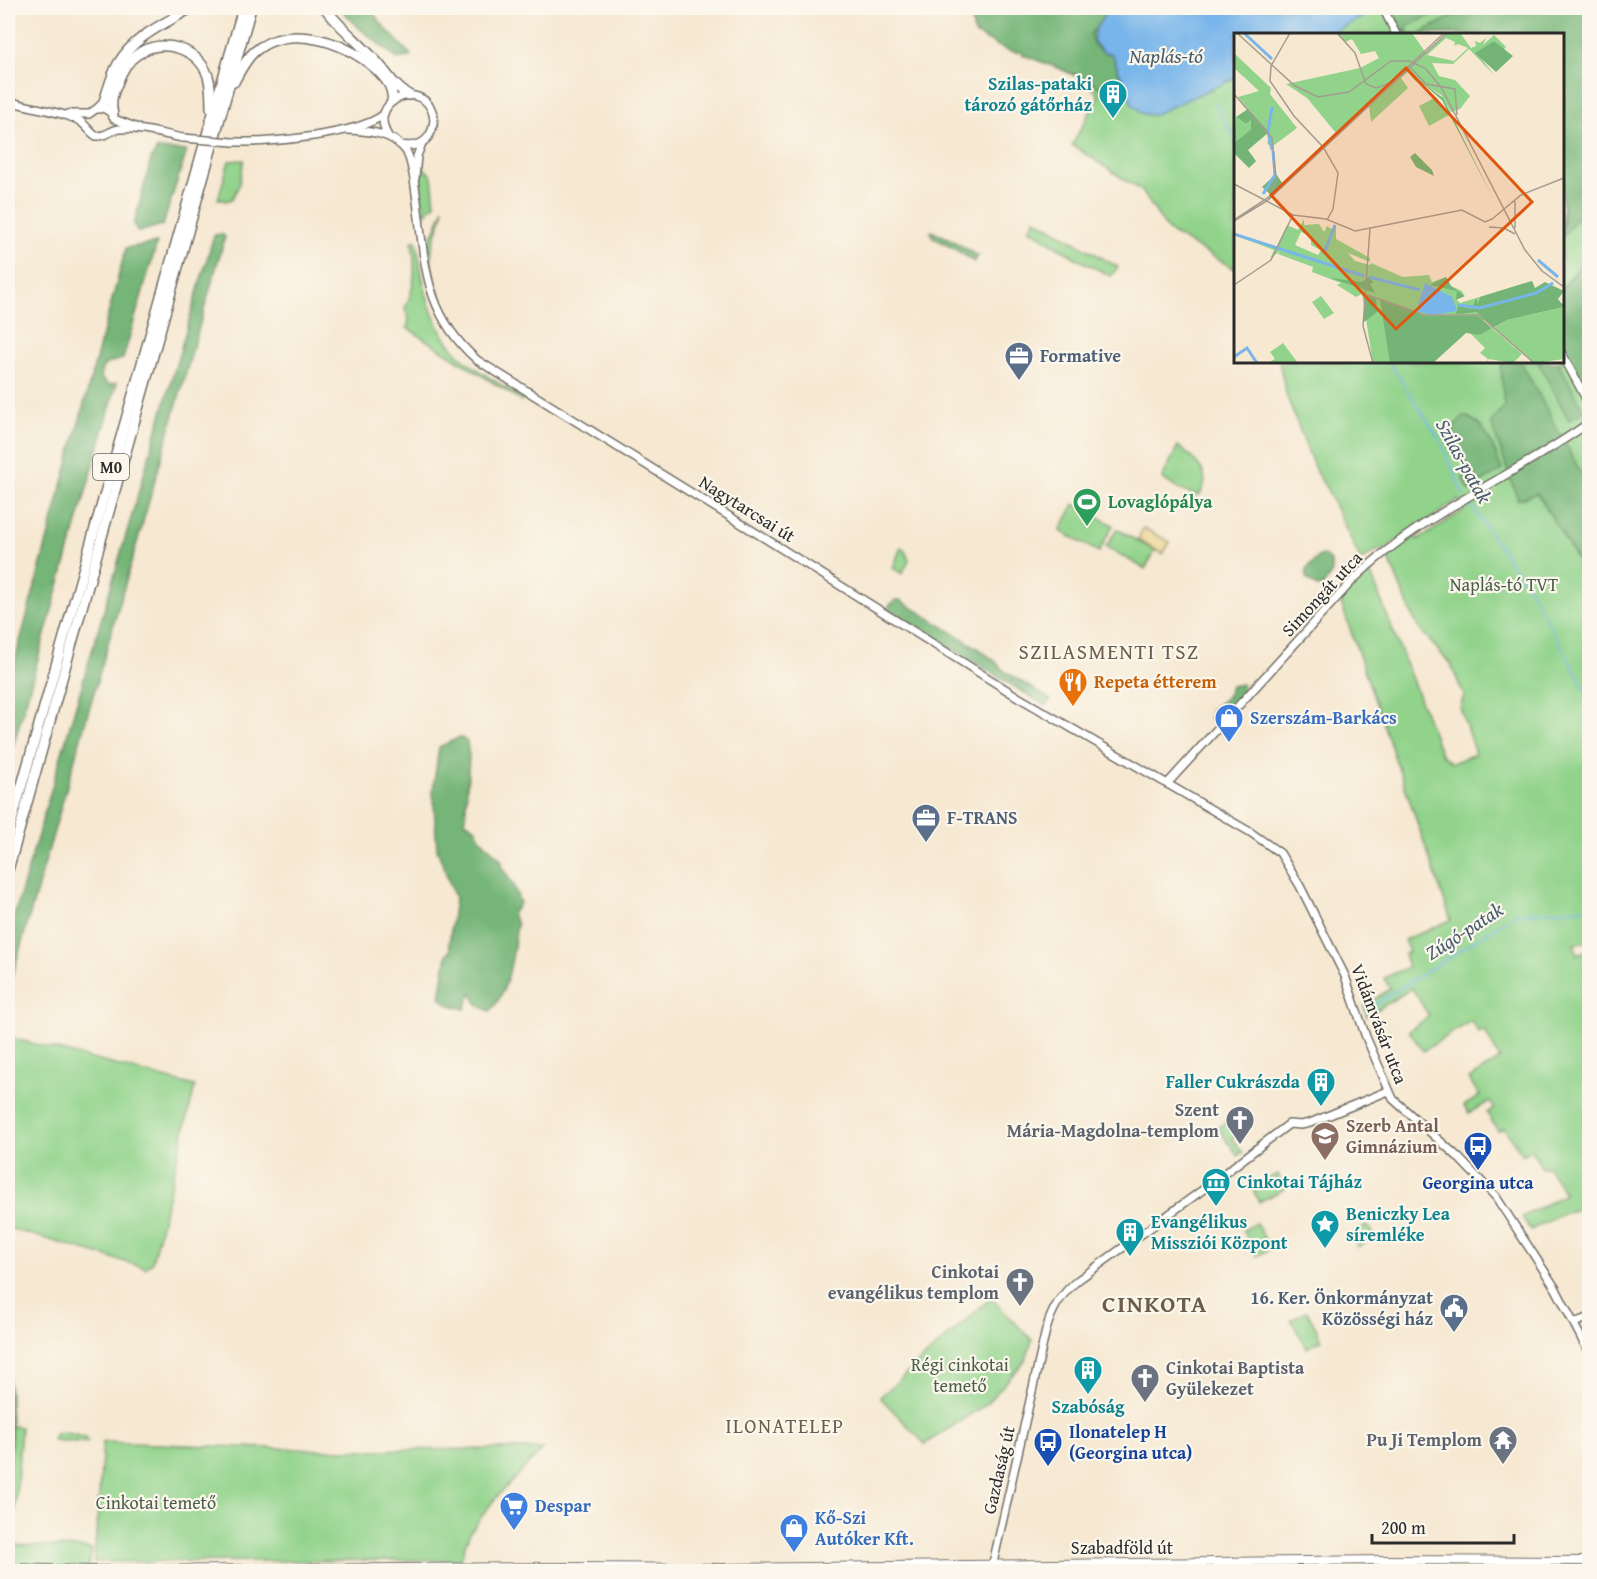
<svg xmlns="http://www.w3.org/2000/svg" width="1597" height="1579" viewBox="0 0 1597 1579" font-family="'Gentium Book Plus',serif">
<rect width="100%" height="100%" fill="#fbf7ec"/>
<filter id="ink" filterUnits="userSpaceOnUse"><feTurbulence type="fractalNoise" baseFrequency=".0167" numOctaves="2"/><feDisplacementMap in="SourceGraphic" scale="12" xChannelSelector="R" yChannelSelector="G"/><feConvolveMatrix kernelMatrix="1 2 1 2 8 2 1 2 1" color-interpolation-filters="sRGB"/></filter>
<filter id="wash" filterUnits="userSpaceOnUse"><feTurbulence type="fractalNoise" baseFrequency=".008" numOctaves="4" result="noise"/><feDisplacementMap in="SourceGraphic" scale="24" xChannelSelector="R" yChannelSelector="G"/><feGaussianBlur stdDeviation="1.35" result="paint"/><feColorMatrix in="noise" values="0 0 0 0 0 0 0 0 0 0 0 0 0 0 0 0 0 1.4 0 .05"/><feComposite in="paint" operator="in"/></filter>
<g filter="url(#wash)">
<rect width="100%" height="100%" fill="#f6e8d1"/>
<g fill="#91d38b" stroke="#5e7f5b" stroke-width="1.5">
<path d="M980,8H1589L1590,408L1585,410L1589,409V488L1560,435L1507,469L1512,482L1589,496L1590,941L1574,944L1577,954L1589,950L1590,1073L1588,1074L1590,1080L1589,1205L1565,1213L1530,1230L1522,1217L1565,1194L1547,1166L1542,1168L1531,1150L1523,1155L1504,1128L1498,1131L1487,1113L1494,1109L1490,1101L1469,1113L1464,1106L1480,1096L1469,1079L1500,1059L1484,1030L1479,1033L1471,1021L1423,1051L1409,1031L1429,1016L1412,988L1367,1016L1364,1006L1390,989L1384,978L1408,967L1404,954L1409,952L1404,940L1451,920L1340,600L1369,569L1441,754L1452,763L1475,754L1460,707L1464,696L1451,665L1417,626L1387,555L1415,535L1418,540L1464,510L1458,500L1382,551L1378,550L1361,561L1327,489L1316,472L1287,397L1279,362H1562V34H1236L1235,269L1168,231L1142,191L1072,145L1099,95L1091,87L1092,84L1026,52L973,30Z"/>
<path d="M244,160L239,185L232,199L226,201L218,199L229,161Z"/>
<path d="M424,168L432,176L435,204L425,214L420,189V171Z"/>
<path d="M444,208C442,224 434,235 432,248C428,274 442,303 454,325C431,304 429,269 428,240L435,231Z"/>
<path d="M1035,219L1118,267L1111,276L1081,261L1029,229Z"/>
<path d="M415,240L417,243C423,286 430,331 466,361C484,375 505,387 524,399L522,401L407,328L409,321L405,308C416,287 416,265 412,242Z"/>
<path d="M1178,446C1194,458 1216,476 1198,496L1178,489L1162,478Z"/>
<path d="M1074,504L1113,525L1099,552L1060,531Z"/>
<path d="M1117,529L1155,551L1145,569L1106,547Z"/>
<path d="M901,547L904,549L909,560L902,574L893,568Z"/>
<path d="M8,1037L195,1086L152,1262L146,1268L8,1228Z"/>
<path d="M1227,1122L1238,1134L1232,1139L1243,1152L1238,1156L1218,1128Z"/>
<path d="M1278,1174L1285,1189L1259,1202L1252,1187Z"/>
<path d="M1256,1223L1270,1249L1257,1256L1243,1230Z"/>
<path d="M1367,1225L1374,1236L1358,1247L1350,1236Z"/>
<path d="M991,1298L1032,1340L1026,1360L985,1405L925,1444L880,1397Z"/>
<path d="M1307,1311L1322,1340L1307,1348L1291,1320Z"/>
<path d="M11,1426L21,1427L13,1539L17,1545L85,1548L92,1550L87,1571H8V1464H10Z"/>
<path d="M63,1432L86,1438L88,1443L53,1440L55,1434Z"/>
<path d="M103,1442L323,1450L543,1449L494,1500L470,1532L460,1560L94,1562Z"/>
</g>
<g fill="#74b577" stroke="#507051" stroke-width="1.5">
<path d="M340,8H369L386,29L411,55L409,57L397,59L359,28Z"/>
<path d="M974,8H1102L1106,12L1102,22L1091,33C1091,46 1100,53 1112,54L1121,78C1116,87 1106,85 1097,87L1092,81L1023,55L1022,52C1008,54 988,40 975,34L971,20Z"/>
<path d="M1384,8H1447L1410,25L1406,29L1409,34L1406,30L1402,34L1399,33Z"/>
<path d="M1468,8H1589V201L1563,237L1562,34H1419Z"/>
<path d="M157,149L187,151L163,225L138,232L134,225L151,159Z"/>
<path d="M931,231L950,239L978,256L974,262L955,249L932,237Z"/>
<path d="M222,234L225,237L8,991V937L214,235Z"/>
<path d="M157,243L123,359L108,363L102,368L101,378L109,385L117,383L8,764V686L126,248Z"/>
<path d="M1589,253V395L1562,341L1563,288Z"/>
<path d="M1505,362H1521L1589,488V580L1537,493L1518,500L1491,423L1504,407L1501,367Z"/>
<path d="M1538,362H1558L1584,411L1569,420Z"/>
<path d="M1465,416C1487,423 1494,451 1502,470L1469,490L1463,478L1470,473L1466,461L1455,453L1453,436L1455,425Z"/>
<path d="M1324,555L1331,562L1332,572L1323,586L1317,587L1306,578V570L1319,556Z"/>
<path d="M895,600H900L978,648L995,661L1003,670L1051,700L1046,706L889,610V606Z"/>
<path d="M1241,684L1244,693L1215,724L1210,719L1211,710L1227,697L1231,686Z"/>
<path d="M460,737L467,742L469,757L465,821L476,828L480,838L502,861L501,866L514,886L520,903L512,914L517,924C513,952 510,991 490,1011L479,1006L471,993L465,1009L447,1004L440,997L447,954L451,950L449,944L455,898L437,849L433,790L439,747Z"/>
<path d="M8,1342L11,1426L10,1464H8Z"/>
</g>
<path fill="#eeda9e" stroke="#8c8264" stroke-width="1.5" d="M1143,528L1170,542L1163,554L1138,540Z"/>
<path fill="#78b5ea" stroke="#52708a" stroke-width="1.5" d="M1103,8H1368L1364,16L1360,19L1328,34H1236L1235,78L1153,115L1143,114L1132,104L1112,54L1103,52L1093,41L1095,30L1106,13Z"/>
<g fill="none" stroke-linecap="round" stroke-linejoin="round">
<g stroke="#78b5ea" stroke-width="1.5">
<path d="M1215,102L1226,124L1236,139"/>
<path d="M1389,362L1441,442L1464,496"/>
<path d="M1467,500L1530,590L1590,698"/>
<path d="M1365,1011L1516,914L1584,908"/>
</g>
</g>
</g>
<g filter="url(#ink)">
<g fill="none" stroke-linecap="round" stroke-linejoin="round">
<g stroke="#726d65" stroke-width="10">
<g id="secondary">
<path d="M1383,8L1396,34"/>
<path d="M8,101C31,108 56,110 78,120C86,124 89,132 96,136C106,137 110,130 119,129C140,127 162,134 183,138"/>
<path d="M68,114H89L96,109L103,108L110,112L114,119L138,128"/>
<path d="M347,130C369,131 392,132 406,151C413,162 415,188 417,201C425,266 425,314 477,360L774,544L1018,697L1250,832L1280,853L1300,886L1345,976L1366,1037L1393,1099L1458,1157L1496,1197L1556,1289L1590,1355"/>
<path d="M388,136C366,100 423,78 433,114C435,121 433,130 429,136C422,146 411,147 400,145"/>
<path d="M233,142C268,143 357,135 383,115"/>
<path d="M415,178L417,156L422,143"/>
<path d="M1562,354L1590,406"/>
<path d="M1167,784L1354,579C1422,513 1513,477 1590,422"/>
<path d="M1574,1323L1590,1317"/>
<path d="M991,1572L1046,1330C1052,1309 1061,1294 1078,1280L1208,1186L1289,1124L1301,1125L1310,1123L1388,1091"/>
</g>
</g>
<g stroke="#726d65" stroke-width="10">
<path id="primary" d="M8,1568L88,1570L565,1567L725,1568L1384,1560L1590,1561"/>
</g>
<g stroke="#726d65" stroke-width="12">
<g id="highway">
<path d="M325,8C340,28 360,43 377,62C387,73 395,88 409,95"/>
<path d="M234,82C240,71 245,60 254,52C290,21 351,43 380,73C388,81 394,90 392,101"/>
<path d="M99,108L103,104C108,91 111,76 118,64C134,36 164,24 191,8"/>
<path d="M113,115C110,103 112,95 117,84C121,72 127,61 138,54C162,37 198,48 208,76C211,86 211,97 211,108"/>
<path d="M8,834L243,8"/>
<path d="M8,870L251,8"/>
</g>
</g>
<use href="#secondary" stroke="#fff" stroke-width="7"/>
<use href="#primary" stroke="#fff" stroke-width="8"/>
<use href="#highway" stroke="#fff" stroke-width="9"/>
<path stroke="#2b2b2b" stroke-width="1.5" d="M1232,1572L1384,1567L1590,1570"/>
<g stroke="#726d65" stroke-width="10" stroke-linecap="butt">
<path id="secondary-bridge" d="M183,138L233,142"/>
</g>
<use href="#secondary-bridge" stroke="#fff" stroke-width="7"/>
</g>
</g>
<defs>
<g id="building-pin" transform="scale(1.5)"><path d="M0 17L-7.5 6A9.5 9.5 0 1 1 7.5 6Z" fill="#0f9aa8" stroke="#fbf7ec"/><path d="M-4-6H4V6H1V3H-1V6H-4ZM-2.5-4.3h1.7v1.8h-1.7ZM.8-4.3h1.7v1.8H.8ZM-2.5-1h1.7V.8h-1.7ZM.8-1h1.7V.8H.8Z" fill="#fff"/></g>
<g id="office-pin" transform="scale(1.5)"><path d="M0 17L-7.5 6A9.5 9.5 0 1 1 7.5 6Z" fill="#5c6f8a" stroke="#fbf7ec"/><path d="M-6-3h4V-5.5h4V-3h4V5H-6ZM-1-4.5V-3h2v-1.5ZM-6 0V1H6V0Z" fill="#fff"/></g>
<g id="stadium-pin" transform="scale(1.5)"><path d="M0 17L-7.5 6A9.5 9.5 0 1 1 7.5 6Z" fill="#2e9e5b" stroke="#fbf7ec"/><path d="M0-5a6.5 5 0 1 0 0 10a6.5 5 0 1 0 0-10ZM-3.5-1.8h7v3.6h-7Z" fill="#fff"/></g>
<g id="restaurant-pin" transform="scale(1.5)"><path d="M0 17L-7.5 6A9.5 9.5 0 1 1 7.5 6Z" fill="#e8710a" stroke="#fbf7ec"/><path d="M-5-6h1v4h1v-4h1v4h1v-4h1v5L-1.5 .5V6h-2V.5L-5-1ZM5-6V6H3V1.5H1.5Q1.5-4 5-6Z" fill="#fff"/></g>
<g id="shop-pin" transform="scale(1.5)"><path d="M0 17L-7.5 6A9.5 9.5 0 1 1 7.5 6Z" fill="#3f7fe0" stroke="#fbf7ec"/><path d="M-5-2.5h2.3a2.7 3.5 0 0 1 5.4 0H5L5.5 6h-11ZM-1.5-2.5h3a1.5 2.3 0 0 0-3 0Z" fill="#fff"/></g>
<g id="church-pin" transform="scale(1.5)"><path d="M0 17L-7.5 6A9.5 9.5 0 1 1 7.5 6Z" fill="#6b7280" stroke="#fbf7ec"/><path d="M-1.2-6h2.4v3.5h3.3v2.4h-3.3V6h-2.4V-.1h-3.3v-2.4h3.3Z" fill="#fff"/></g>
<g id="school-pin" transform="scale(1.5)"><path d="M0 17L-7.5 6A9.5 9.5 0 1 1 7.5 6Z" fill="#8d6e63" stroke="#fbf7ec"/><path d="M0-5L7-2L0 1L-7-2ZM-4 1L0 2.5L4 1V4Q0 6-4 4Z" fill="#fff"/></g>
<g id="bus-pin" transform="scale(1.5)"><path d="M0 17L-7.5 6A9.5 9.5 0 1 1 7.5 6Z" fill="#1a4fb4" stroke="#fbf7ec"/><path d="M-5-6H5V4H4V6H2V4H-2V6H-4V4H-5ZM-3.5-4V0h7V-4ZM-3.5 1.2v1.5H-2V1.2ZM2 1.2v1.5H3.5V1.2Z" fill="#fff"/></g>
<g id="museum-pin" transform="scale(1.5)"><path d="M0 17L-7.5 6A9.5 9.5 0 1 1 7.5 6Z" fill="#0f9aa8" stroke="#fbf7ec"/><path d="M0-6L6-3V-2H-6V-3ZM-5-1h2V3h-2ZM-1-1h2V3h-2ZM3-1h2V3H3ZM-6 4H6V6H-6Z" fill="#fff"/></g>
<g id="sight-pin" transform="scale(1.5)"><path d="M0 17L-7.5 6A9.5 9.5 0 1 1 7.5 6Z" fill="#0f9aa8" stroke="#fbf7ec"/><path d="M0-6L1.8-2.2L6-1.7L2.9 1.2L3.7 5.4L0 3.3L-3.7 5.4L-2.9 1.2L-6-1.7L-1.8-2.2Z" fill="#fff"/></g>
<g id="civic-pin" transform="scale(1.5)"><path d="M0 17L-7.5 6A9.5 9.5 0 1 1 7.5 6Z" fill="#5c6f8a" stroke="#fbf7ec"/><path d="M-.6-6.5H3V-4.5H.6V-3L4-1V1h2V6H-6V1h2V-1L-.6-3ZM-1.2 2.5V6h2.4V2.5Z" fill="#fff"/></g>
<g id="temple-pin" transform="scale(1.5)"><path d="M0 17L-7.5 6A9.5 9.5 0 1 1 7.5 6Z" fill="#6b7280" stroke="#fbf7ec"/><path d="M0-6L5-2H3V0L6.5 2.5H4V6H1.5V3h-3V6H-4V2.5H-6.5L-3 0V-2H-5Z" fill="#fff"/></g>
<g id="supermarket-pin" transform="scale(1.5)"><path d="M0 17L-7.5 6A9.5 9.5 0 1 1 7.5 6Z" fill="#3f7fe0" stroke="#fbf7ec"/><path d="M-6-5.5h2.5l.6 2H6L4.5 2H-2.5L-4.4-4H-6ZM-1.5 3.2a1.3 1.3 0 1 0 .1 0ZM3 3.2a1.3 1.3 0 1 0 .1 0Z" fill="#fff"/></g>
</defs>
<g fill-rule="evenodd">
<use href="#building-pin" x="1113" y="94"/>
<use href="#office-pin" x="1019" y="356"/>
<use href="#stadium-pin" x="1087" y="502"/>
<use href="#restaurant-pin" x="1073" y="682"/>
<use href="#shop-pin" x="1229" y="718"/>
<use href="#office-pin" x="926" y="818"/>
<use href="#building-pin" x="1321" y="1082"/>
<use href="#church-pin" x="1240" y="1120"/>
<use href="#school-pin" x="1325" y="1136"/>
<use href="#bus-pin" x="1478" y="1146"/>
<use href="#museum-pin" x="1216" y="1182"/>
<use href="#sight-pin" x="1325" y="1224"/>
<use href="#building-pin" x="1130" y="1232"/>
<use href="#church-pin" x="1020" y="1282"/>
<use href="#civic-pin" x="1454" y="1308"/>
<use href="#building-pin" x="1088" y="1370"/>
<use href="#church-pin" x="1145" y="1378"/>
<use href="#temple-pin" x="1503" y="1440"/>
<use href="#bus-pin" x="1048" y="1442"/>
<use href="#supermarket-pin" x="514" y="1506"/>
<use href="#shop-pin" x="794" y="1528"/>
</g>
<g text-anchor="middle" stroke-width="4.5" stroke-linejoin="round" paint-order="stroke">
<rect fill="#fbf7ec" stroke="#696865" stroke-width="1.5" x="93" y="454" width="36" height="26" rx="4.5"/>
<g font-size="16" font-weight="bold" fill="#2b2b2b">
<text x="111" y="473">M0</text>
</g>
<g font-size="18" font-weight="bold" fill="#0d838f" stroke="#fbf7ec" text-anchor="start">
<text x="1092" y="90" text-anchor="end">Szilas-pataki<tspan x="1092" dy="21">tározó gátőrház</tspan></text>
<text x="1300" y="1088" text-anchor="end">Faller Cukrászda</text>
<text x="1237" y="1188">Cinkotai Tájház</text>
<text x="1346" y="1220">Beniczky Lea<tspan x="1346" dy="21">síremléke</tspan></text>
<text x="1151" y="1228">Evangélikus<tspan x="1151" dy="21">Missziói Központ</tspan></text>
<text x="1088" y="1413" text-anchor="middle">Szabóság</text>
</g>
<g font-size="18" font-weight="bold" fill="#4e5e75" stroke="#fbf7ec" text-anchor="start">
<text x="1040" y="362">Formative</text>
<text x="947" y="824">F-TRANS</text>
<text x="1433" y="1304" text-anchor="end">16. Ker. Önkormányzat<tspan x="1433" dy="21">Közösségi ház</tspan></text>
</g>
<g font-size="18" font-weight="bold" fill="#27864d" stroke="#fbf7ec" text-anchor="start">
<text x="1108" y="508">Lovaglópálya</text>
</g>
<g font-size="18" fill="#2b2b2b" stroke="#fbf7ec">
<text transform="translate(747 509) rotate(32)" y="6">Nagytarcsai út</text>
<text transform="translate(1322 594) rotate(-47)" y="6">Simongát utca</text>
<text transform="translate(1379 1024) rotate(69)" y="6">Vidámvásár utca</text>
<text transform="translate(999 1470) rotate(-77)" y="6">Gazdaság út</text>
<text x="1122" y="1554">Szabadföld út</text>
</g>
<g font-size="18" fill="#4a5d48" stroke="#fbf7ec">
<text x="1504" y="591">Naplás-tó TVT</text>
<text x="960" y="1371">Régi cinkotai<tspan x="960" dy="21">temető</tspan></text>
<text x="156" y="1509">Cinkotai temető</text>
</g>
<g font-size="18" font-weight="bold" fill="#c56008" stroke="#fbf7ec" text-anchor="start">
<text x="1094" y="688">Repeta étterem</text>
</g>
<g font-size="18" font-weight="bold" fill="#366cbe" stroke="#fbf7ec" text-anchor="start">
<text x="1250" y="724">Szerszám-Barkács</text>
<text x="535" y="1512">Despar</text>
<text x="815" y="1524">Kő-Szi<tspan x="815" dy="21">Autóker Kft.</tspan></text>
</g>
<g font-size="18" font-weight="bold" fill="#5b616d" stroke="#fbf7ec" text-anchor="end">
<text x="1219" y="1116">Szent<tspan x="1219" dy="21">Mária-Magdolna-templom</tspan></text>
<text x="999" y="1278">Cinkotai<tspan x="999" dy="21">evangélikus templom</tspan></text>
<text x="1166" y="1374" text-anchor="start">Cinkotai Baptista<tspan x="1166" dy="21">Gyülekezet</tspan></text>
<text x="1482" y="1446">Pu Ji Templom</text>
</g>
<g font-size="18" font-weight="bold" fill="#785e54" stroke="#fbf7ec" text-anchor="start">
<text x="1346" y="1132">Szerb Antal<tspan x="1346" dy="21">Gimnázium</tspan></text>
</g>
<g font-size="18" font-weight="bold" fill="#164399" stroke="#fbf7ec">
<text x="1478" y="1189">Georgina utca</text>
<text x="1069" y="1438" text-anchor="start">Ilonatelep H<tspan x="1069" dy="21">(Georgina utca)</tspan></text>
</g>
<g font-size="20" font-style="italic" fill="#465b6e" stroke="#fbf7ec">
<text x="1166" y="63">Naplás-tó</text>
<text transform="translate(1464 461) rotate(61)" y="7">Szilas-patak</text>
<text transform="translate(1464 931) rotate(-33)" y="7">Zúgó-patak</text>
</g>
<g font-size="20" letter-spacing="1.5" fill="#6c5c49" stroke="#fbf7ec">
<text x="785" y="1433">ILONATELEP</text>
</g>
<g font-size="21" letter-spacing="1.5" fill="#6c5c49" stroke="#fbf7ec">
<text x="1109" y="659">SZILASMENTI TSZ</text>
</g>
<g font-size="24" font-weight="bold" letter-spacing="1.5" fill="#6c5c49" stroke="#fbf7ec">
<text x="1155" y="1312">CINKOTA</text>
</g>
</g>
<g transform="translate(1234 33)">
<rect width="330" height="330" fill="#f6e8d1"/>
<path d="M102,0H178L192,20L214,0H226L237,15L242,13L241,8L246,10L252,5L249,12L260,2L272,14L269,17L260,8L244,21L260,42L235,16L219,31L198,30L205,43L221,47L236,63L226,76L217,79L207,62L181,46L183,50L174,39L167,45L174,55L137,89L135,73L166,43L164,41L102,100L73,65L52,51L126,35L145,25L141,18L127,21L118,6L111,9ZM212,5L221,9L220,13L224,11L234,15L220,28L193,22ZM0,20L37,55L36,61L63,95L39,113L40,117L33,110L36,102L4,64L25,58L0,35ZM202,64L215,82L195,93L185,73ZM2,84L12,91L17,87V96L0,110ZM70,186V192L85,191L90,199L93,193L99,197L102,192V206L136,225V229L114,220L121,228L136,232L137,230L169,244L195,242L198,249L212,244L217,253L228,258L230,263L222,266L226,270L298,248L305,278L240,289L197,330H139L128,261L122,264L103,252L107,250L78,239L79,234L44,221L46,218L36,226L40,217L0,202L42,215L53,192L64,197ZM67,199L77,204V212L86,217L89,214L84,222L61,212ZM87,263L100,280L90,286L78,269ZM330,274V326L301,330L260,295L273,287ZM258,295L288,321L279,330L255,326L251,330L254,326L250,323L245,330L250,323L246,320L238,330L246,320L251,315L235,299L246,302ZM49,310L64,330H34L41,326L36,319Z" fill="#91d38b" fill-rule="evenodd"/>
<path d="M260,8L279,23L262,39L241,20ZM182,45L209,65L260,167L208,67ZM14,76L35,99L14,117L22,128L15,135L0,120V110L17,96V87L12,91L2,84ZM181,120L198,137L200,143L182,134L176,124ZM42,141L49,151L37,162L28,154ZM134,244L140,249L136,251L141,260L96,245L128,249ZM212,244L217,253L231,263L222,267L223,258L196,252ZM298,248L301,255L311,249L330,258L324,266L328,271L330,268V274L273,287L259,295L243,279L222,281L224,273L238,276L242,265L244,271L246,264ZM130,262L142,266L143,279L130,289ZM146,267L191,283H244L258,295L246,302L232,300L199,330H156Z" fill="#74b577"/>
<path d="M191,250L218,264L223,278L199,282L182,278Z" fill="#78b5ea"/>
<path fill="none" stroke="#78b5ea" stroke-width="3" d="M10,0L38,26M38,74L34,99L38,117M29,161L41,142L39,118M0,201L130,243M91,218L101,192M304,227L324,244M135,244L186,257M224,272L246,275L302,260L319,250M0,324L13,315L23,330"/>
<path fill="none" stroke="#a59c8f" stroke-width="1.5" d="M3,0L61,53L84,64L115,59L157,28H175L191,35L207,54L291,217L308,238L330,254M56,0L37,33L36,48L60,83L89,114L104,140L99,176L93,187M103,0L121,20L132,51L142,55L154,51M176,34L192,51L221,56L223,82M0,61L38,105L42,147L37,162M0,151L59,182L92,186L121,198L228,177L251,189L258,186M281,168V195M0,187L38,162L210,0M257,187L287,162L330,145M0,188L33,168L213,0M255,194L270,195L281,201M136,195L129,293L139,330M0,252L37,227L59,182M130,261L191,282H245L300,330"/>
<path fill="#df570e" fill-opacity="0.15" stroke="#df570e" stroke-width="3" d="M172,35L298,169L162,296L37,162Z"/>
<rect width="330" height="330" fill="none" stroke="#2b2b2b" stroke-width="3"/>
</g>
<rect width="1597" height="1579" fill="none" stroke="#fbf7ec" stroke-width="30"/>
<path d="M1372 1534v9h142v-9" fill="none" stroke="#2b2b2b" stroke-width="3"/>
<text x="1381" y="1534" font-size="18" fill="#2b2b2b" stroke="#fbf7ec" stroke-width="4.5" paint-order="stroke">200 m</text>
</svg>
